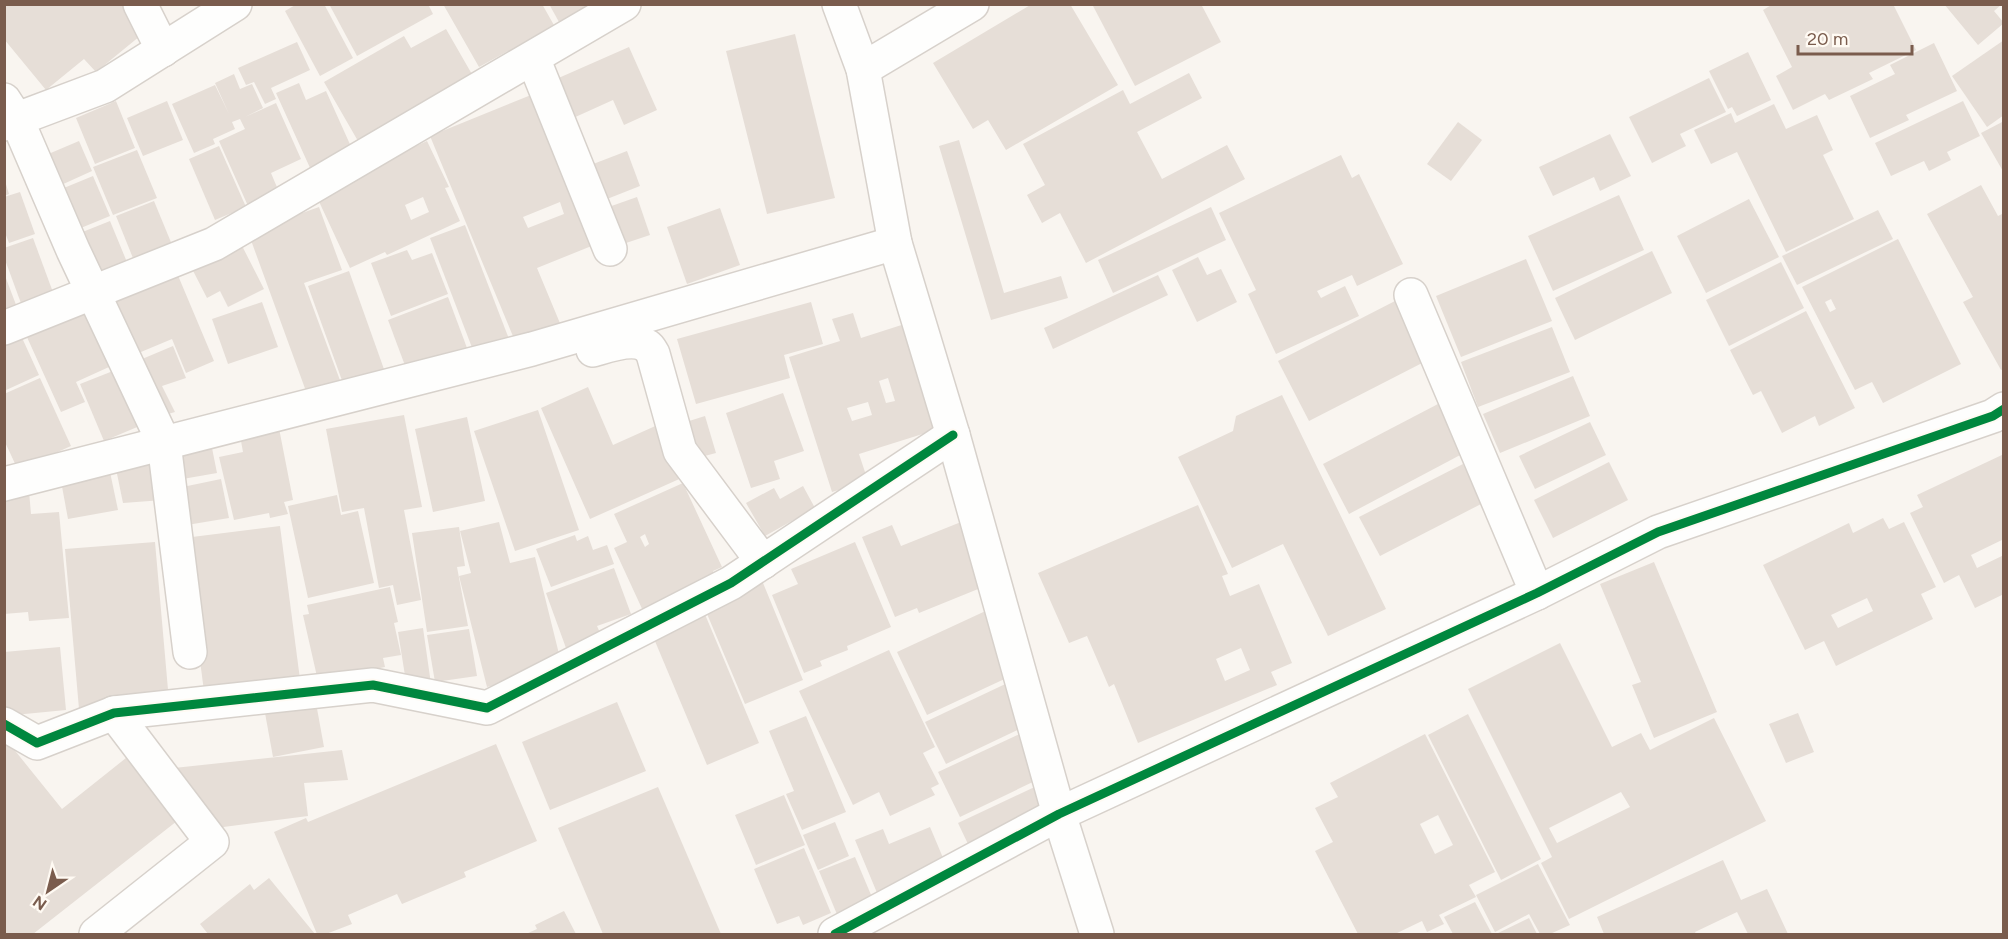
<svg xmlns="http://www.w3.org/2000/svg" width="2008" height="939" viewBox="0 0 2008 939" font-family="Figtree,sans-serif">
<rect width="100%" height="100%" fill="#f9f5f0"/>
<g fill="#e6ded7" fill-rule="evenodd">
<path d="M4,4H132L151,27L96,72L84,59L46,90L4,39Z"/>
<path d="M297,4H324L353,58L320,76L285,11Z"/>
<path d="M329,4H428L433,14L357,56Z"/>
<path d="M443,4H542L559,34L512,60L508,51L479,67Z"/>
<path d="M549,4H610L564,31Z"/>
<path d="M1032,4H1070L1118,85L1006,150L988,120L973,129L933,63Z"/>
<path d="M1092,4H1201L1221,42L1135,86Z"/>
<path d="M1773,4H1893L1916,50L1869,73L1873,79L1829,100L1825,94L1793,110L1776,76L1792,67L1763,10Z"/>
<path d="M1944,4H2002L1994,11L2004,23L1978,45Z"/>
<path d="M446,29L477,83L362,148L324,82L404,36L411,48Z"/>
<path d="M795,34L835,198L767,214L726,51Z"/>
<path d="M2004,40V115L1987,127L1952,76Z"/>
<path d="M297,42L310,70L271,88L276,99L265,104L254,82L246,85L238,68Z"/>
<path d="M1934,43L1957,91L1906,115L1909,120L1870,138L1850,96L1895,74L1890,65Z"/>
<path d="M629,47L657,110L624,125L613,100L571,119L554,80Z"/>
<path d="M1748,52L1771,100L1737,116L1732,107L1728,109L1709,71Z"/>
<path d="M1189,73L1202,98L1137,132L1162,179L1227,145L1245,179L1086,263L1060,213L1042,223L1027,195L1045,185L1023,144L1123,90L1130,104Z"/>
<path d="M234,74L240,89L252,84L263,108L245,117L276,103L301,159L271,173L279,192L248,206L219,141L245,129L240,119L232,122L235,129L213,139L215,144L194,153L172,104L215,85L229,114L215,83Z"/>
<path d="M1709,78L1726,112L1680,134L1686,146L1652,163L1629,117Z"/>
<path d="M299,83L306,100L326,91L353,151L311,170L276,93Z"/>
<path d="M536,93L599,243L537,268L562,328L517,346L430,136ZM560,202L564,214L528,228L523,217Z"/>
<path d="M116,101L135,148L95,164L76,118Z"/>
<path d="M167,101L183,140L143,156L127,118Z"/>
<path d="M1963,101L1980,136L1947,152L1951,160L1929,171L1924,161L1891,176L1875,143Z"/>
<path d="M1774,104L1786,129L1817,115L1833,150L1823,155L1854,219L1786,252L1737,152L1711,164L1694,130L1731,113L1735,123Z"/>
<path d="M2004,121V173L1981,133Z"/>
<path d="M1458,122L1482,140L1451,181L1427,164Z"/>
<path d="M1610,134L1631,176L1600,191L1594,177L1553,196L1539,167Z"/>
<path d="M959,140L1004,293L1061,276L1068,298L991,320L939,146Z"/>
<path d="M79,141L92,171L59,186L46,155Z"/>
<path d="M427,141L449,187L445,188L460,221L387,255L385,252L350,268L315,193ZM423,197L429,212L411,220L405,205Z"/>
<path d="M219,146L246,207L215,220L189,159Z"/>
<path d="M137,150L157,198L113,215L93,167Z"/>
<path d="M627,151L640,186L602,201L588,166Z"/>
<path d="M1341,155L1352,178L1359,174L1403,264L1357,286L1352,275L1317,291L1321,298L1345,286L1359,316L1276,354L1248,294L1256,290L1219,213Z"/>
<path d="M93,176L110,216L76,230L59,190Z"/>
<path d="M5,181L9,194L4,196V182Z"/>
<path d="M1981,185L1998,216L2004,213V369L2001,370L1963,302L1973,297L1927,214Z"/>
<path d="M20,192L35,234L9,243L4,230V197Z"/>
<path d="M1619,195L1644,250L1553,291L1528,236Z"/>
<path d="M637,197L650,235L617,246L603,209Z"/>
<path d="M1749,199L1779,257L1706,293L1677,236Z"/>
<path d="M154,201L175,252L137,268L116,216Z"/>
<path d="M319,207L342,270L304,283L341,383L307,394L248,232Z"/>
<path d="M1211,207L1226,240L1113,293L1098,260Z"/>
<path d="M720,208L740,265L687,284L667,227Z"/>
<path d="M1878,210L1893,239L1797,285L1782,256Z"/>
<path d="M110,221L129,267L95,282L75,235Z"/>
<path d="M465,225L511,344L476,358L430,238Z"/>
<path d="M237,236L264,289L228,307L220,291L207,298L188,261Z"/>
<path d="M33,238L54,295L22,306L4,257V248Z"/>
<path d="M1898,239L1961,364L1883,403L1872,382L1855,390L1802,287ZM1831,299L1836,309L1830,312L1825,302Z"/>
<path d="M407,250L412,260L432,253L448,294L391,316L371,263Z"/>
<path d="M1652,251L1672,293L1575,340L1555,298Z"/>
<path d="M1198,257L1207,275L1221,269L1237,302L1197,322L1172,270Z"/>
<path d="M1526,259L1552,321L1461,357L1436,296Z"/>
<path d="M1781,262L1804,308L1729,346L1706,300Z"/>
<path d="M174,266L214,361L186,373L172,339L129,357L103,295Z"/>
<path d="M349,271L385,372L344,386L308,286Z"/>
<path d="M4,273L18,310L4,314Z"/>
<path d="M1158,275L1168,295L1053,349L1044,328Z"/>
<path d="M448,297L470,356L410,379L388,320Z"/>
<path d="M1395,301L1426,361L1309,421L1278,361Z"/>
<path d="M262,302L278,347L228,364L212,319Z"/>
<path d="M811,302L823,344L784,355L790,378L696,404L677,339Z"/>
<path d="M94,306L120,362L76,382L85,402L61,412L26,335Z"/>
<path d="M1806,311L1855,408L1819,426L1815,416L1782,433L1761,391L1753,395L1730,350Z"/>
<path d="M853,313L861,338L914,321L948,426L859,454L868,481L832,492L789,357L840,341L832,319ZM888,378L895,401L886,403L879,381ZM868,402L872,415L852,421L847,408Z"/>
<path d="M1552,327L1570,372L1478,407L1461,362Z"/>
<path d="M18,329L39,375L4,391V335Z"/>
<path d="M173,346L186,378L162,386L175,412L161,416L135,362Z"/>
<path d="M118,369L142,425L104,441L80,384Z"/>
<path d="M1573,376L1590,416L1500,453L1483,414Z"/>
<path d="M40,378L71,446L18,470L4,440V394Z"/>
<path d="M588,387L613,445L662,423L686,476L590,519L541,408Z"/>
<path d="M783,393L804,451L774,461L780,479L751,488L726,413Z"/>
<path d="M1282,395L1386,609L1328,636L1283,544L1232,568L1178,457L1233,431L1236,416Z"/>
<path d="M1438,404L1464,453L1349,514L1323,464Z"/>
<path d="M538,410L579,530L515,551L474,431Z"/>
<path d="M404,415L422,507L404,510L421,600L397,605L393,585L379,588L364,508L342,512L326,429Z"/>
<path d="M705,416L716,453L697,458L686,422Z"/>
<path d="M467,417L485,501L433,512L415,429Z"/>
<path d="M277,418L293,500L284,502L288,514L270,518L269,513L234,520L219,457L243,452L238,425Z"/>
<path d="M1590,422L1606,455L1535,489L1519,456Z"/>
<path d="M210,438L217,473L177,480L170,445Z"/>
<path d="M2004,454V539L1971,555L1977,568L2004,555V594L1975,608L1959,575L1944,583L1910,513L1923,507L1917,495Z"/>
<path d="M157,456L163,500L123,503L115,464Z"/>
<path d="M1609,462L1628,500L1553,538L1534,500Z"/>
<path d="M1463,464L1483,503L1380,556L1359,517Z"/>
<path d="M110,472L118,510L68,519L61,481Z"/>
<path d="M221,479L229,518L181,526L173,489Z"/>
<path d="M683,483L722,567L713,571L717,581L644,613L614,548L627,542L614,514ZM645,534L649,544L645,547L640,537Z"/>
<path d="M803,486L815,508L765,536L746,503L774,488L780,499Z"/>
<path d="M29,491L31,514L59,512L69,618L29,621L28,612L4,614V493Z"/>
<path d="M337,495L341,515L358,511L374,583L308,598L288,506Z"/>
<path d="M1198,505L1228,574L1222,576L1230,596L1259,584L1292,663L1271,672L1277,685L1138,743L1114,684L1109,687L1087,636L1069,643L1038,573ZM1241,648L1250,670L1225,681L1216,659Z"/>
<path d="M1883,518L1889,529L1904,522L1936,587L1921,594L1933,619L1836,666L1824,641L1805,650L1763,565L1849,523L1853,533ZM1867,598L1873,611L1838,628L1831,615Z"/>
<path d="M499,522L510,563L535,557L560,658L557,669L487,687L459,576L471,573L460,531Z"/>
<path d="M961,522L988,585L919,613L917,608L895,617L862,537L892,525L901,546Z"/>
<path d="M280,526L301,687L205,699L184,538Z"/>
<path d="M459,527L465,566L457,567L468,626L427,632L412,533Z"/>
<path d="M575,535L577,541L588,536L593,550L607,545L614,564L551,587L536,549Z"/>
<path d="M155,542L169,701L79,709L65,549Z"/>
<path d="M855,542L891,627L847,646L848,650L820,661L822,666L804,673L772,595L798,584L791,569Z"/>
<path d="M1654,562L1717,712L1654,738L1632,685L1641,682L1600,584Z"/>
<path d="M614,568L631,614L597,626L601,635L566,648L546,593Z"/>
<path d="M761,578L803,680L745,704L702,602Z"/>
<path d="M390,587L398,622L394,623L401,655L383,658L385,667L318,681L303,615L309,614L307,605Z"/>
<path d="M992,608L1022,671L927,715L897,652Z"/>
<path d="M704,612L759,743L707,765L652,634Z"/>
<path d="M423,628L431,684L407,688L398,632Z"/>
<path d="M469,629L477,676L435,682L427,635Z"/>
<path d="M1560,643L1612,747L1641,733L1650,750L1714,718L1766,821L1569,919L1541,863L1552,857L1468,689ZM1621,792L1630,807L1557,843L1549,828Z"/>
<path d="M60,647L66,710L4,716V652Z"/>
<path d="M889,650L935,747L923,753L939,784L931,788L935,795L890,816L879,792L853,805L799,691Z"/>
<path d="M1022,676L1043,718L946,764L925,722Z"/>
<path d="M314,692L324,747L273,757L263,702Z"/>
<path d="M617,702L646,771L550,810L522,742Z"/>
<path d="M1798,713L1814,752L1786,763L1769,724Z"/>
<path d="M1468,714L1541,859L1501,880L1428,735Z"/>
<path d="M806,716L846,812L802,830L786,794L794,791L769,731Z"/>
<path d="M1041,724L1062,768L960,817L938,772Z"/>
<path d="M1425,734L1495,872L1469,885L1476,897L1439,915L1444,924L1427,932L1422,921L1395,934H1358L1315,851L1333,842L1315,808L1338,797L1330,783ZM1438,815L1453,845L1435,854L1420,824Z"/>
<path d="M4,737L62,809L126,758L177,821L33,934H4Z"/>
<path d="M496,744L537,841L464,872L466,877L402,904L397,894L348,915L352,924L326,934H317L274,832L306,818L308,822Z"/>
<path d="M342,750L348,780L304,783L308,816L208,829L174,768Z"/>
<path d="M1058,776L1077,817L977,863L958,823Z"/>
<path d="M658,787L721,934H603L558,828Z"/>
<path d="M784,795L805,845L756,865L735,815Z"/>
<path d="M835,822L849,856L818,870L803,835Z"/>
<path d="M930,827L949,872L880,900L855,840L883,829L889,844Z"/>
<path d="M804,848L831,913L803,925L799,916L777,924L754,869Z"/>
<path d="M855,857L877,909L841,924L819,871Z"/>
<path d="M1723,860L1741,900L1767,889L1788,934H1748L1737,912L1695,932L1696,934H1604L1597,917Z"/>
<path d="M1538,864L1570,925L1550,934H1540L1529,914L1495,932L1476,895Z"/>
<path d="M269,878L315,934H208L200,924L250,884L254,890Z"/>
<path d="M1475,902L1492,934H1453L1444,917Z"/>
<path d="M564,911L576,934H526L537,929L535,925Z"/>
<path d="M1529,918L1537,934H1496Z"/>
</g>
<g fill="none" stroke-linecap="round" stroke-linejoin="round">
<g stroke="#d7d1cb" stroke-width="36">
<g id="minor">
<path d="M140,4L163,50"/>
<path d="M839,4L863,69L895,243L953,435L1059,814L1097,934"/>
<path d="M533,58L610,249"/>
<path d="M863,69L972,4"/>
<path d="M4,100L17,120L73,250L164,443L190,652"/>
<path d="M4,124L105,86L235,4"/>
<path d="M1411,295L1537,593"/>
<path d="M4,328L214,244L624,4"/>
<path d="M593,350C607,346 633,336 647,346C650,348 651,351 653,354L680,451L763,562"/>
<path d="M4,484L532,349L895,243"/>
<path d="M4,724L37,743L114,713L373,685L487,708L731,583L953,435"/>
<path d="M96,934L212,842L114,713"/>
<path d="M835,934L1059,814L1537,593L1658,532L1993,416L2004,409"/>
</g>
</g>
<use href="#minor" stroke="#fefefd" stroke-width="33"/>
<g stroke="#fffaf3" stroke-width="13">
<g id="cycleway">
<path d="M4,724L37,743L114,713L373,685L487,708L731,583L953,435"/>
<path d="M835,934L1059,814L1537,593L1658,532L1993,416L2004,409"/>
</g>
</g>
<use href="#cycleway" stroke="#00873e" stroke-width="9"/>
</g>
<rect width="2008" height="939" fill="none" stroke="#7a5c4d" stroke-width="12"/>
<g transform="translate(48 891) rotate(215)" stroke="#fffaf3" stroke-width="4.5" paint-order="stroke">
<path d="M0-4.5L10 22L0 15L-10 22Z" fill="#7a5c4d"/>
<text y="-9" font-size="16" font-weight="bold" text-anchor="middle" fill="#7a5c4d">N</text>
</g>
<path d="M1798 45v9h114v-9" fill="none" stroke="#7a5c4d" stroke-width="3"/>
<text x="1807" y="45" font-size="18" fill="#7a5c4d" stroke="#fffaf3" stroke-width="4.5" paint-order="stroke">20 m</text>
</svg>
